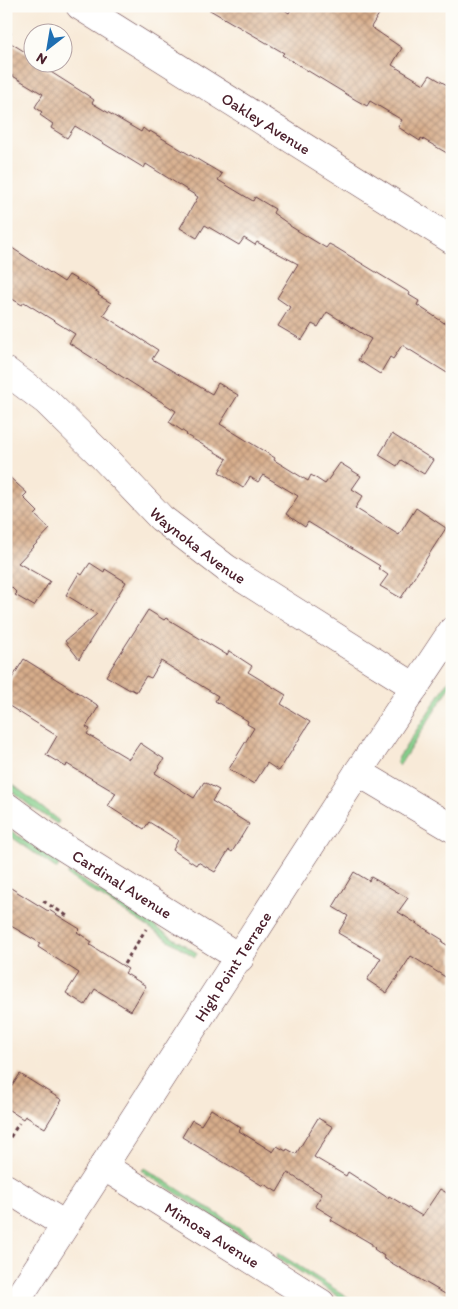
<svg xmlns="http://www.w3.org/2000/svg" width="458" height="1309" viewBox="0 0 458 1309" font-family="Itim,sans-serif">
<defs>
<pattern id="building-cross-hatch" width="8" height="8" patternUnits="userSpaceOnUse" patternTransform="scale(1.25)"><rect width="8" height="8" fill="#d7ad8b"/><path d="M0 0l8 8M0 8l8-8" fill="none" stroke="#b08c72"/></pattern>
</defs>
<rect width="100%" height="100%" fill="#fdfcf7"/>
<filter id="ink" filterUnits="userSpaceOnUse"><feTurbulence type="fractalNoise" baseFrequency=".02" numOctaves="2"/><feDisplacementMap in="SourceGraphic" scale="10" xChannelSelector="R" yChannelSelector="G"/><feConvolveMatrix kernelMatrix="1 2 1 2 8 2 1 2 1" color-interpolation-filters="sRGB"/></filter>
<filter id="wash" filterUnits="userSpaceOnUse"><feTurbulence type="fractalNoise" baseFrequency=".0096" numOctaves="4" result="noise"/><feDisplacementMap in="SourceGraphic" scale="20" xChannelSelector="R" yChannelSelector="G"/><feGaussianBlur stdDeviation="1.12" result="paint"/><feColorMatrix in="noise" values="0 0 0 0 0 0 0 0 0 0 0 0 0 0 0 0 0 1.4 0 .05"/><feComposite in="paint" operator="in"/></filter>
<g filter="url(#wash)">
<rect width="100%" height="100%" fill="#f8ead8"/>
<g fill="#85cf8b" stroke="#68775b">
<path d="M452,676V684L399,766L397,764V760Z"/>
<path d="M7,780L59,821L57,824L29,805L6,786Z"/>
<path d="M8,829L59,864L57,869L6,833Z"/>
<path d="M69,872L197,953L195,957L67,875Z"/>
<path d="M145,1168L252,1236L248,1239L145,1173L142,1170Z"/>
<path d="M278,1253L357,1303H349L277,1257Z"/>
</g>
<g id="blocks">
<g fill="url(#building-cross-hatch)">
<path d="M203,6H279L289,13L293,6H384L371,27L402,48L392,65L424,84L430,75L452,88V156L421,138L420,141L398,127L402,120L370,101L367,106L356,100L282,55L284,53Z"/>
<path d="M6,40L30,55L28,58L32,62H35L87,95L94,100L92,103L141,132L143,128L149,133L150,131L222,174L218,180L253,201L255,197L275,209L273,213L290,225V226L326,248L329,244L335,247L410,293L409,295L419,301L417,305L452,328V376L402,345L393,359L390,357L380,374L358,360L371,339L327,312L318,327L312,324L302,340L278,326L290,307L277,298L298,264L257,242L255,245L244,238L239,245L205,225L197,238L180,228L198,197L146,164L144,168L75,126L67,138L51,128L53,124L40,115L42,112L35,107L43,94L6,72Z"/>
<path d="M6,244L64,282L69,275L99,293L98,295L111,303L103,315L158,350L152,359L212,394L218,383L238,395L220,424L275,458L274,460L308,481L311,475L325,484L340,463L361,476L352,489L363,496L355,508L399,535L416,508L446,528L401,598L380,586L388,575L378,568L380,566L308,522L305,527L286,514L298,496L263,475L258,482L250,477L243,488L219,472L227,459L186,435L187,434L169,422L176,411L69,343L75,334L24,302L22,305L6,295Z"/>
<path d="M392,434L433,460L424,474L401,460L397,466L379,455Z"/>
<path d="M6,474L27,493L23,497L38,512L35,515L50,529L18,563L50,581L34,606L15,595L17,593L6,582Z"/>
<path d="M90,563L104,572L105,569L126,582L79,659L65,641L97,614L66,595L79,573L82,575Z"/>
<path d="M148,610L164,620L166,618L227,655L229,651L252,666L248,672L286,695L281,704L310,722L279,771L267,763L254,784L229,769L254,728L247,724L248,721L215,701L218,696L161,661L151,678L146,676L136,692L131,689L130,690L106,676Z"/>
<path d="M24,659L99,706L86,727L90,729L87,734L129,759L140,743L164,759L155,773L194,798L204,782L219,790L212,801L249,824L232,852L229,850L215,872L198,862L196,865L173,850L178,840L149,822L144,829L108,806L116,793L67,764L66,767L46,755L57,736L6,704V688Z"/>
<path d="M354,872L369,881L371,877L408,898L398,912L443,940L442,942L452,948V981L411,956L387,993L367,980L381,958L338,933L348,916L333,907Z"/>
<path d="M6,885L48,911L49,910L80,929L77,932L92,942L90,945L128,969L125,973L146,986L131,1011L95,989L85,1005L66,993L79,973L38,947L40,943L6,923Z"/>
<path d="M20,1074L62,1100L45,1128L25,1116L23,1119L6,1108V1095Z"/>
<path d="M211,1109L241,1128L239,1131L273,1152L277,1146L286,1151L287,1149L296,1154L318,1118L333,1127L314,1157L346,1176L348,1172L388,1198L389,1196L422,1216L440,1189L452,1196V1298L383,1258L384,1256L374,1249L375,1248L372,1246V1244L331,1220L333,1217L315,1206L322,1194L288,1173L277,1192L264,1184L263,1186L182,1137L192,1120L201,1125Z"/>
</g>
</g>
</g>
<g filter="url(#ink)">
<use href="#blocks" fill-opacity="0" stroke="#643d45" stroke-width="1"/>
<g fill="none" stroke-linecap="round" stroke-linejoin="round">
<g stroke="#643d45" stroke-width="29">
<g id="minor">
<path id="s1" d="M80,6L452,240"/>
<path id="s2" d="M6,371L46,401L103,457L161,518L226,568L415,687"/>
<path d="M358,772L452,828"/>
<path id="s3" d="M6,806L54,841L240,958"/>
<path id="s4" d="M103,1166L321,1303"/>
<path d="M6,1188L65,1225"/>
<path id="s5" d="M15,1303L358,772L452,631"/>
</g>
</g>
<g stroke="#643d45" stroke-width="3" stroke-dasharray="4 4" stroke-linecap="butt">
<path d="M6,27L11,31L9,35"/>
<path d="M43,901L69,917"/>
<path d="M124,964L146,929"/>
<path d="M6,1144L19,1123"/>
</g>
<use href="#minor" stroke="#fff" stroke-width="28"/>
</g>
</g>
<g text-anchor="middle" stroke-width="5" stroke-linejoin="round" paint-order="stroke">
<g font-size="16" fill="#4a1f2b" stroke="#fdfcf7">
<text dy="6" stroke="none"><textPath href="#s1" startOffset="220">Oakley Avenue</textPath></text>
<text dy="6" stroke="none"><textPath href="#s2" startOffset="260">Waynoka Avenue</textPath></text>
<text dy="6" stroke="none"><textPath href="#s3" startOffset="140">Cardinal Avenue</textPath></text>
<text dy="6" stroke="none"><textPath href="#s5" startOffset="401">High Point Terrace</textPath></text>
<text dy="6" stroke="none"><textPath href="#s4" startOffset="129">Mimosa Avenue</textPath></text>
</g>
</g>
<rect width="458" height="1309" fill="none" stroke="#fdfcf7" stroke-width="25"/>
<g transform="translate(48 48) rotate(211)"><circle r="24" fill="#fdfcf7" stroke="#b5a4a5"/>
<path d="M0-4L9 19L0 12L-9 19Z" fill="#1f6fb2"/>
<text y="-8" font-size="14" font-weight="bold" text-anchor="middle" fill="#4a1f2b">N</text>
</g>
</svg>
